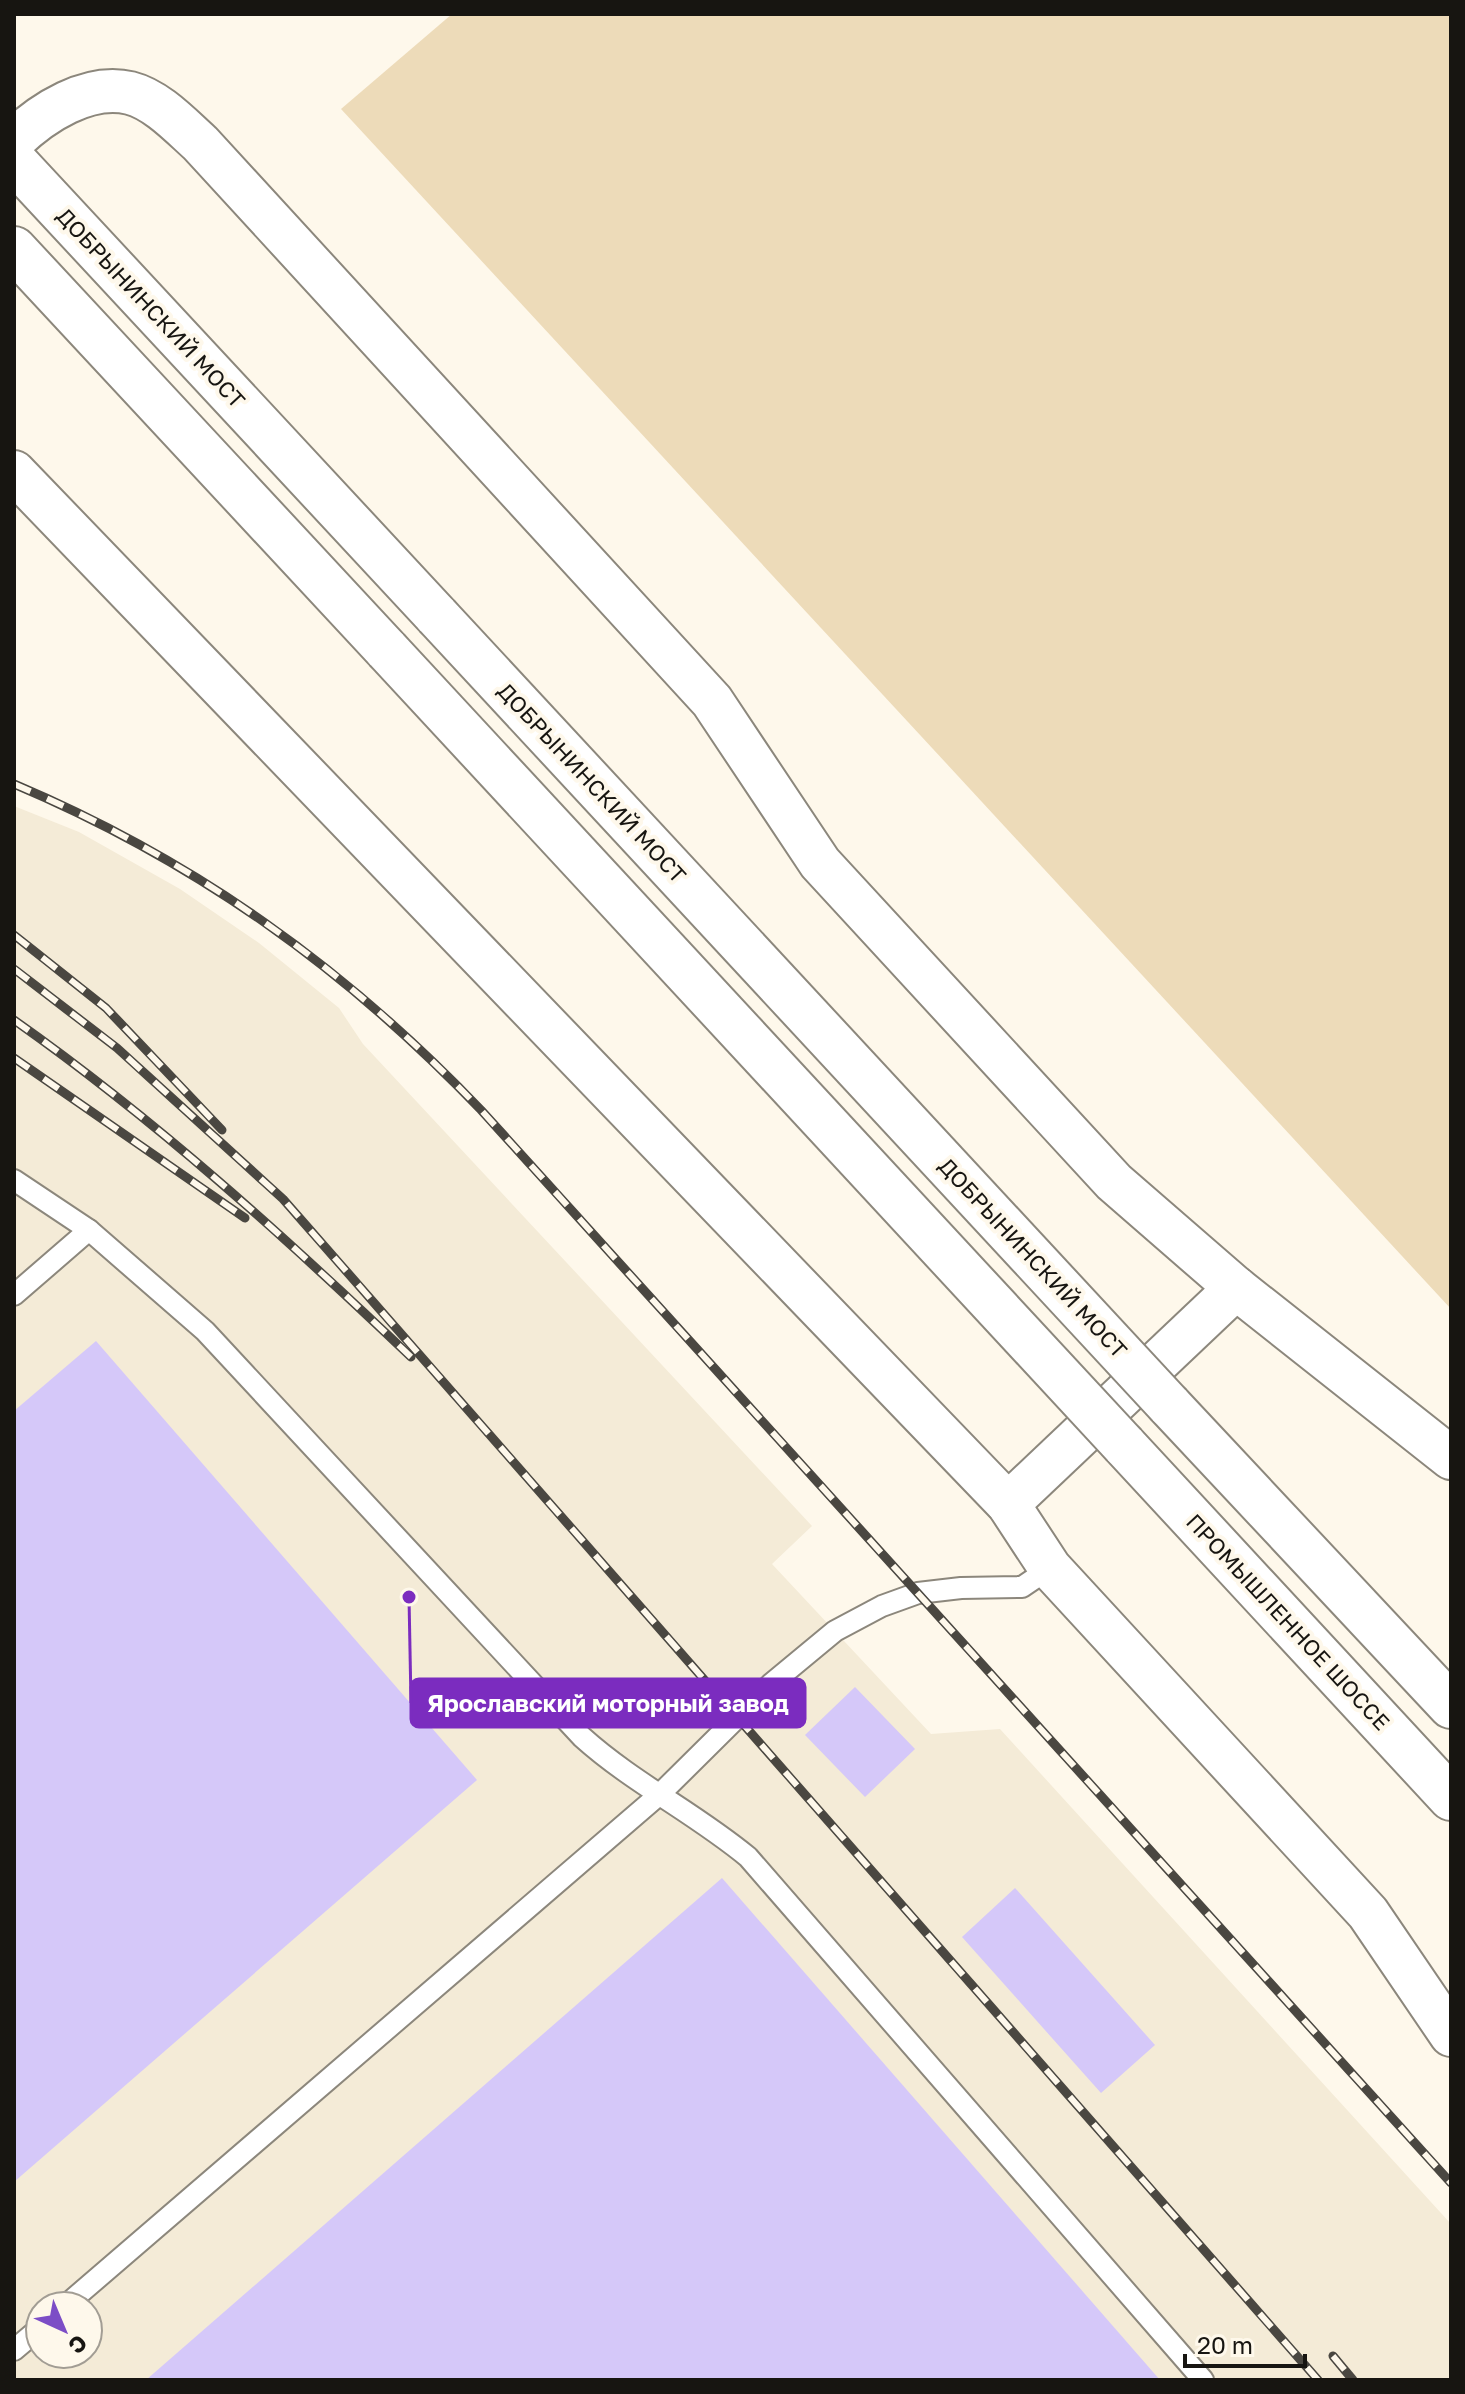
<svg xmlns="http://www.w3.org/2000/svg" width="1465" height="2394" viewBox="0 0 1465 2394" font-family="'Golos Text',sans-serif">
<rect width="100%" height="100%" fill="#fef8eb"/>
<path fill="#f4ebd7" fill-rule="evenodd" d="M14,806L79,832L180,889L259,943L339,1008L363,1044L812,1526L772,1564L931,1734L1000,1729L1451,2224V2380H14ZM40,2306H88V2354H40Z"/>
<path fill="#eddbb9" d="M452,14H1451V1309L341,109Z"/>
<g fill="#d5c8f9">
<path d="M96,1341L477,1780L14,2182V1411Z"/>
<path d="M855,1687L915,1749L865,1797L805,1735Z"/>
<path d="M722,1878L1160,2380H146Z"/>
<path d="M1015,1888L1155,2045L1101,2093L962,1937Z"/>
</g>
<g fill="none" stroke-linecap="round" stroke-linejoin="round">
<g stroke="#8c877c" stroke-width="24">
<g id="lane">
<path d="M14,1180L89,1230L205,1331L582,1737C633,1783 695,1813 748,1857L1203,2380"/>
<path d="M14,1295L89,1230"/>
<path d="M65,2306L660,1794L771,1684L835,1631L882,1606L918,1593L961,1588L1022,1587L1050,1568"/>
<path d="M14,2350L40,2328"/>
</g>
</g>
<g stroke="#8c877c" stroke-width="46">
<g id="street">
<path d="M14,140C42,113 88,83 130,93C157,100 180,125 200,143L712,701L820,863L1114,1182L1236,1288L1451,1458"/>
<path d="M14,472L1008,1504L1050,1568L1368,1913L1451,2035"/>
<path d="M1008,1504L1236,1288"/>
</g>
</g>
<g stroke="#8c877c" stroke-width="48">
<g id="secondary">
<path d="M14,161L437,616"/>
<path d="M14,249L387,650"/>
<path d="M1169,1405L1451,1706"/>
<path d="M1124,1445L1451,1798"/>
</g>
</g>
<use href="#lane" stroke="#fff" stroke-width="20"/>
<use href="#street" stroke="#fff" stroke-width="42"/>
<use href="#secondary" stroke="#fff" stroke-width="44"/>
<g stroke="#4a4741" stroke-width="9">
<g id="rail">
<path d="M14,784C196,861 345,968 481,1110L1451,2183"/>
<path d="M14,935L106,1008L222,1130"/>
<path d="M14,969L117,1048L283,1199L1318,2380"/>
<path d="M14,1020C156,1120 285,1237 411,1357"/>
<path d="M14,1058L245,1218"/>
<path d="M1333,2356L1353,2380"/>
</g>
</g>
<use href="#rail" stroke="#fef8eb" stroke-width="6" stroke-dasharray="18" stroke-linecap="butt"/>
<g stroke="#8c877c" stroke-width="48" stroke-linecap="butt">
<g id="secondary-bridge">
<path d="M437,616L1169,1405"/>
<path d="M387,650L1124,1445"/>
</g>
</g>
<use href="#secondary-bridge" stroke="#fff" stroke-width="44"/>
</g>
<g text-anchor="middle" stroke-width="8" stroke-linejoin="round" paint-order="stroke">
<g font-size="22" fill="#171511" stroke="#fef8eb">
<text transform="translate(151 308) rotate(47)" y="8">ДОБРЫНИНСКИЙ МОСТ</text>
<text transform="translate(592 783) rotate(47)" y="8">ДОБРЫНИНСКИЙ МОСТ</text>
<text transform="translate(1033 1258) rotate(47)" y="8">ДОБРЫНИНСКИЙ МОСТ</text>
<text transform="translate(1288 1622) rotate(47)" y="8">ПРОМЫШЛЕННОЕ ШОССЕ</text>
</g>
</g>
<path fill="none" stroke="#7b2cbf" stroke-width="3" d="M409 1597L411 1703"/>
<circle fill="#7b2cbf" stroke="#fef8eb" stroke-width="3" cx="409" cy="1597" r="8"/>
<rect fill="#7b2cbf" stroke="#7b2cbf" stroke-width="3" x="411" y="1679" width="394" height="48" rx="8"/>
<g font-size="24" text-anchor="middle" font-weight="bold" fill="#fff">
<text x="608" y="1712">Ярославский моторный завод</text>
</g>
<rect width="1465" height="2394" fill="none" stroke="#171511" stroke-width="32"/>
<g transform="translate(64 2330) rotate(136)"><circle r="38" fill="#fef8eb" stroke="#a29d94" stroke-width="2"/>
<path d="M0-6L14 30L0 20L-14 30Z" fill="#7c4dc6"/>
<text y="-12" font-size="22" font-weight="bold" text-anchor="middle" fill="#171511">С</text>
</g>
<path d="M1185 2354v12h120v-12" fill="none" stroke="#171511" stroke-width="4"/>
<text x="1197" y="2354" font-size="24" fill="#171511" stroke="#fef8eb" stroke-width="6" paint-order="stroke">20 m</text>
</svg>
